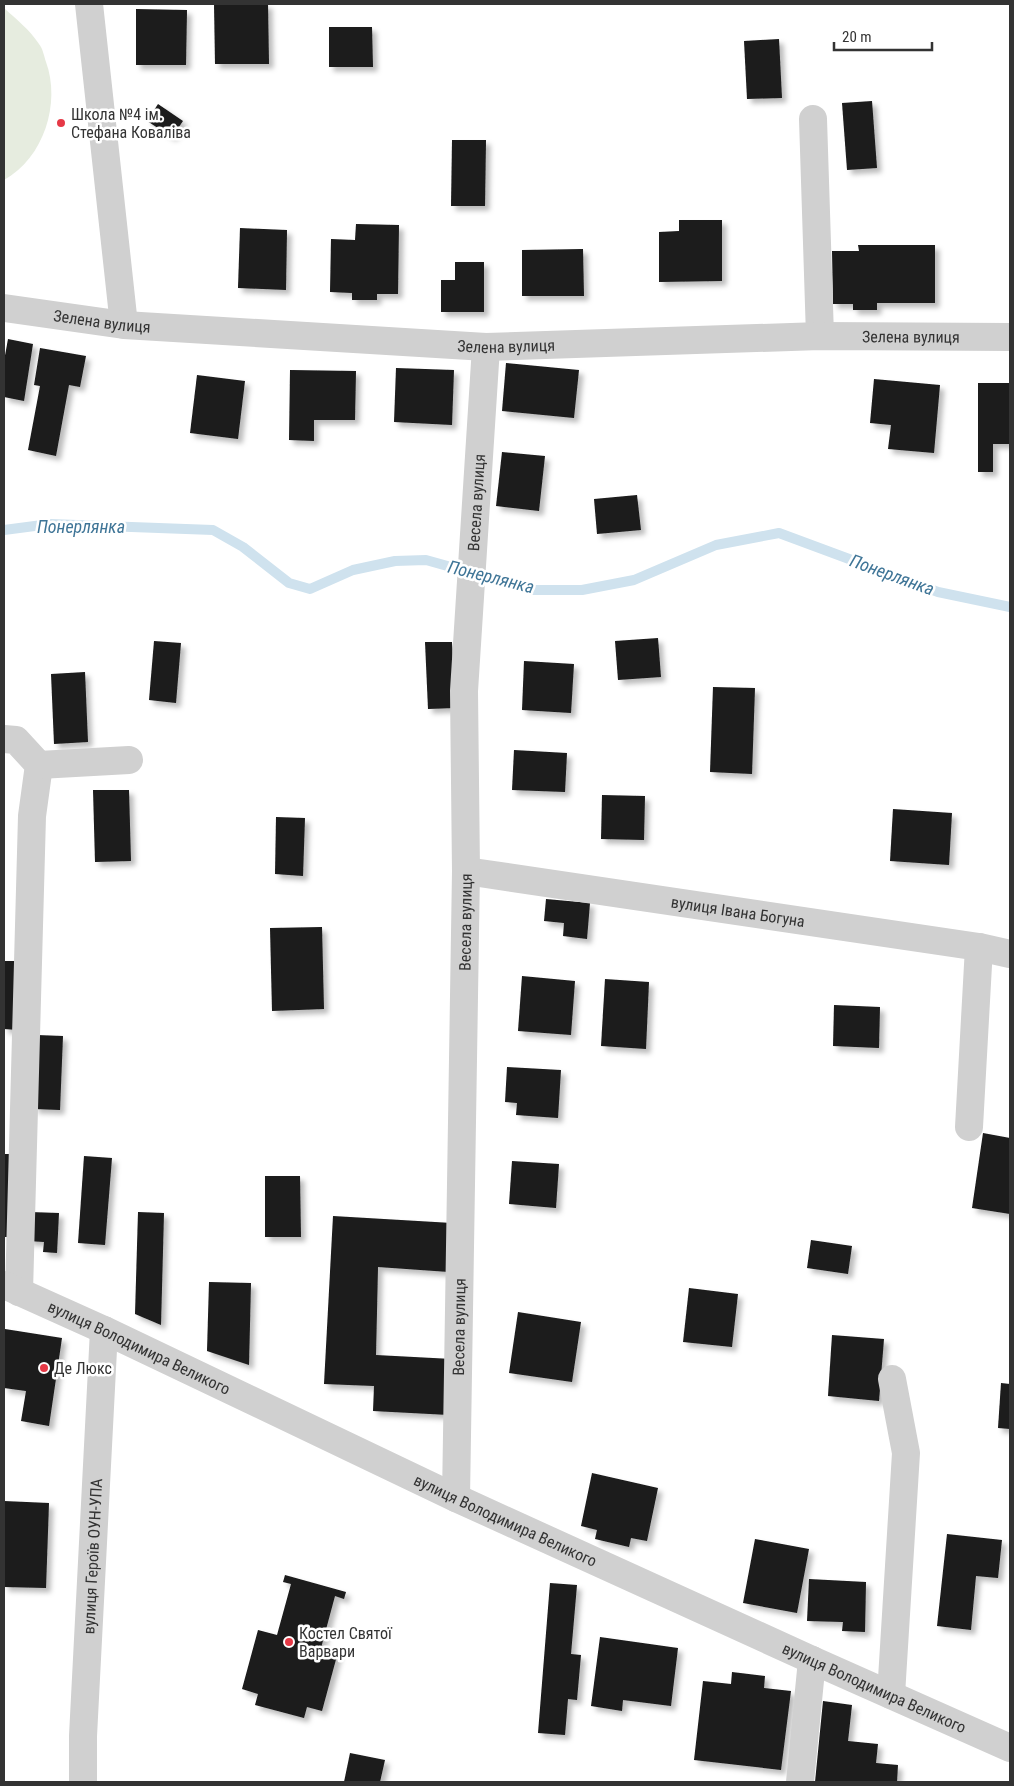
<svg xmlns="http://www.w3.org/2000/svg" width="1014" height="1786" viewBox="0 0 1014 1786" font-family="'Roboto Condensed',sans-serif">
<defs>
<filter id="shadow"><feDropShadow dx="4.5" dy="4.5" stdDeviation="2.5" flood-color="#0004"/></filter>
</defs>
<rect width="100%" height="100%" fill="#fff"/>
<path fill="#e6ecdf" d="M4,8C16,19 30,30 39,44C43,49 44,56 46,62C61,103 44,158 4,180Z"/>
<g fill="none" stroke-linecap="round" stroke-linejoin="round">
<path stroke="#cfe2ee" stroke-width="10" d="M4,530L50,524L213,530L243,547L289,583L310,589L353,570L395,561L426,560L533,590H582L634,580L716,545L779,533L938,592L1010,607"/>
</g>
<g fill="#1a1a1a" filter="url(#shadow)">
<path d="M214,4H268L269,64H215Z"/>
<path d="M136,9L187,10L186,65H136Z"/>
<path d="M329,27H372L373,67H329Z"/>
<path d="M779,39L782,98L747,99L744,41Z"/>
<path d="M872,101L877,168L847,170L842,103Z"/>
<path d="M158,104L183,121L172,137L147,121Z"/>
<path d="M452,140H486L485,206H451Z"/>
<path d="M679,220H722V281L659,282V232L679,231Z"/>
<path d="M356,224L399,225L398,294H377V300H352V293L330,292L331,239L355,240Z"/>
<path d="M240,228L287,230L286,290L238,288Z"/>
<path d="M858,245H935V303H877V310H853V304H833L832,251H859Z"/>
<path d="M583,249L584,296H522V250Z"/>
<path d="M455,262H484V312H441V280H455Z"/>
<path d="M8,339L33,344L24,401L4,397V361Z"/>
<path d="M40,348L86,356L80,387L69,385L56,456L28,450L40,386L34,385Z"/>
<path d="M506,363L579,370L574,418L502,411Z"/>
<path d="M396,368L454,370L452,425L394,422Z"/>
<path d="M290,370L356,371L355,420H314V441L289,440Z"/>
<path d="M197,375L245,381L238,439L190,433Z"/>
<path d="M874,379L940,385L934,453L888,449L891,425L870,423Z"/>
<path d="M978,383H1010V444H993V472H978Z"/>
<path d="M502,452L545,456L539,511L496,506Z"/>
<path d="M637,495L641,530L597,534L594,499Z"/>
<path d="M658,638L661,677L618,680L615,641Z"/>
<path d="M154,641L181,643L176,703L149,700Z"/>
<path d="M425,642H452L454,708L428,709Z"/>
<path d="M524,661L574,664L571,713L522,710Z"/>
<path d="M85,672L88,742L54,744L51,674Z"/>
<path d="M713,687L755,688L752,774L710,772Z"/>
<path d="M514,750L567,753L565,792L512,790Z"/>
<path d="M93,790H129L131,861L95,862Z"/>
<path d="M602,795L645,796L644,840L601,839Z"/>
<path d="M893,809L952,813L949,865L890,861Z"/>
<path d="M276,817L305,818L303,876L275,874Z"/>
<path d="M546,899L590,903L587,939L563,936L564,923L544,921Z"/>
<path d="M322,927L324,1009L272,1011L270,928Z"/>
<path d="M4,961H21L18,1030L4,1029Z"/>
<path d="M522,976L575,981L571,1035L518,1031Z"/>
<path d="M605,979L649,982L646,1049L601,1046Z"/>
<path d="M834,1005L880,1007L879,1048L833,1046Z"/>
<path d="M37,1035L63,1036L60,1110L34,1109Z"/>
<path d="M507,1067L561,1070L558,1118L516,1115L517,1103L505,1102Z"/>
<path d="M983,1133L1010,1138V1214L972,1208Z"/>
<path d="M4,1154H15L13,1237H4Z"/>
<path d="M84,1156L112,1158L105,1245L78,1243Z"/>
<path d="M512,1161L559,1164L556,1208L509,1204Z"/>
<path d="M265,1176H300L301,1237H265Z"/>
<path d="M30,1212L59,1213L57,1253L43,1252L44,1242L28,1241Z"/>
<path d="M138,1212L164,1213L161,1325L135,1314Z"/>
<path d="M333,1216L452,1223L449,1272L378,1267L376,1355L452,1359L449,1415L373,1411L374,1386L324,1384Z"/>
<path d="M811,1240L852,1246L848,1274L807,1268Z"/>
<path d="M209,1282L251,1283L249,1365L207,1351Z"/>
<path d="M689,1288L738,1294L732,1347L683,1342Z"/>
<path d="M518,1312L581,1322L572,1382L509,1373Z"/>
<path d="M5,1329L62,1338L49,1426L21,1421L26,1391L4,1388Z"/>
<path d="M832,1335L884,1339L879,1401L828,1396Z"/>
<path d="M1001,1383L1010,1384V1429L998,1428Z"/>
<path d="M592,1473L658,1488L647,1541L631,1538L629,1547L595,1539L597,1530L581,1526Z"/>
<path d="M4,1501L49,1503L46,1588L4,1587Z"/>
<path d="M947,1534L1002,1540L998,1578L976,1576L971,1630L937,1626Z"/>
<path d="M755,1539L809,1549L797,1613L743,1603Z"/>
<path d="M285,1575L346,1592L344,1599L335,1596L321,1648L338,1652L322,1711L307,1707L304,1718L255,1705L258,1694L242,1689L258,1630L277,1635L291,1584L283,1582Z"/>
<path d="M809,1579L866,1582L865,1632L842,1631L843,1622L807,1621Z"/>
<path d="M550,1583L577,1585L571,1654L581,1655L577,1700L568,1699L565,1735L538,1733Z"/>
<path d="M600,1637L678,1648L671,1706L623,1700L622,1711L591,1706Z"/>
<path d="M732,1672L765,1676L764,1688L791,1691L781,1770L694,1760L703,1681L731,1684Z"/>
<path d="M823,1701L852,1705L848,1741L878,1744L876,1763L898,1765L897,1782H815Z"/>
<path d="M350,1753L385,1760L380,1782H344Z"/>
</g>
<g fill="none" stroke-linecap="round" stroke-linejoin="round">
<g stroke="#d0d0d0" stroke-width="28">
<path d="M89,4L124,325"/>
<path d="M813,119L820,336"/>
<path id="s1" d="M4,308L124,325L486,347L820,336L1010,337"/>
<path d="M4,739L16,740L39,765L32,816L19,1292"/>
<path d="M39,765L129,760"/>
<path id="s2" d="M466,871L979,947L1010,954"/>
<path d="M969,1127L979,947"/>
<path id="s3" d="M4,1285L104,1330L456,1498L812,1660L1010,1748"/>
<path id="s4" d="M456,1498L466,871L464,691L486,347"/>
<path d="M891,1695L906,1453L892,1379"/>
<path id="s5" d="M83,1782V1736L104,1330"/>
<path d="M800,1782L812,1660"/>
</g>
</g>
<g fill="#e63946" stroke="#fff" stroke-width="2">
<circle cx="61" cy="123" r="5"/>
<circle cx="44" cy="1368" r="5"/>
<circle cx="289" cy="1642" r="5"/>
</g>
<g text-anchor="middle" stroke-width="5" stroke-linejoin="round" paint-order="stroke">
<g font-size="16" fill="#333" stroke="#fff" text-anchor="start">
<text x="71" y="120">Школа №4 ім.<tspan x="71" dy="18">Стефана Коваліва</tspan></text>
<text x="54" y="1374">Де Люкс</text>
<text x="299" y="1639">Костел Святої<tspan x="299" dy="18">Варвари</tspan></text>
</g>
<g font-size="16" fill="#333" stroke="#fff">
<text dy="6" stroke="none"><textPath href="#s1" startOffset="99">Зелена вулиця</textPath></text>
<text dy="6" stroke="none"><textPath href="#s1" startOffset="909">Зелена вулиця</textPath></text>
<text dy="6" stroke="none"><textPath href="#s1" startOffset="504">Зелена вулиця</textPath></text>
<text dy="6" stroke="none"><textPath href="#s4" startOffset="996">Весела вулиця</textPath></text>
<text dy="6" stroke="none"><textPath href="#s2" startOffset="275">вулиця Івана Богуна</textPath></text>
<text dy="6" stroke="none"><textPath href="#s4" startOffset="576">Весела вулиця</textPath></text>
<text dy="6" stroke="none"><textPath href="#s4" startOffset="171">Весела вулиця</textPath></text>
<text dy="6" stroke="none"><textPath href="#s3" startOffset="149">вулиця Володимира Великого</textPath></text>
<text dy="6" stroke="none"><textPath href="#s3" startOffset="554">вулиця Володимира Великого</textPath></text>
<text dy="6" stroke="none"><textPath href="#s5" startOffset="226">вулиця Героїв ОУН-УПА</textPath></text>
<text dy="6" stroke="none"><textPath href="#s3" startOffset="959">вулиця Володимира Великого</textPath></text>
</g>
<g font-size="18" font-style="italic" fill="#3f7597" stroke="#fff">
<text x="81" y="533">Понерлянка</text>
<text transform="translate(892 575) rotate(20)" y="6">Понерлянка</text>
<text transform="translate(491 577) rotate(14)" y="6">Понерлянка</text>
</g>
</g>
<rect width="1014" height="1786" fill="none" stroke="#333333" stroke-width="10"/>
<path d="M834 42v8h98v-8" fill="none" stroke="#333333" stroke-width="2.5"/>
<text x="842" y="42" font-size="15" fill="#333333" stroke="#ffffff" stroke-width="4" paint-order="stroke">20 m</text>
</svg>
